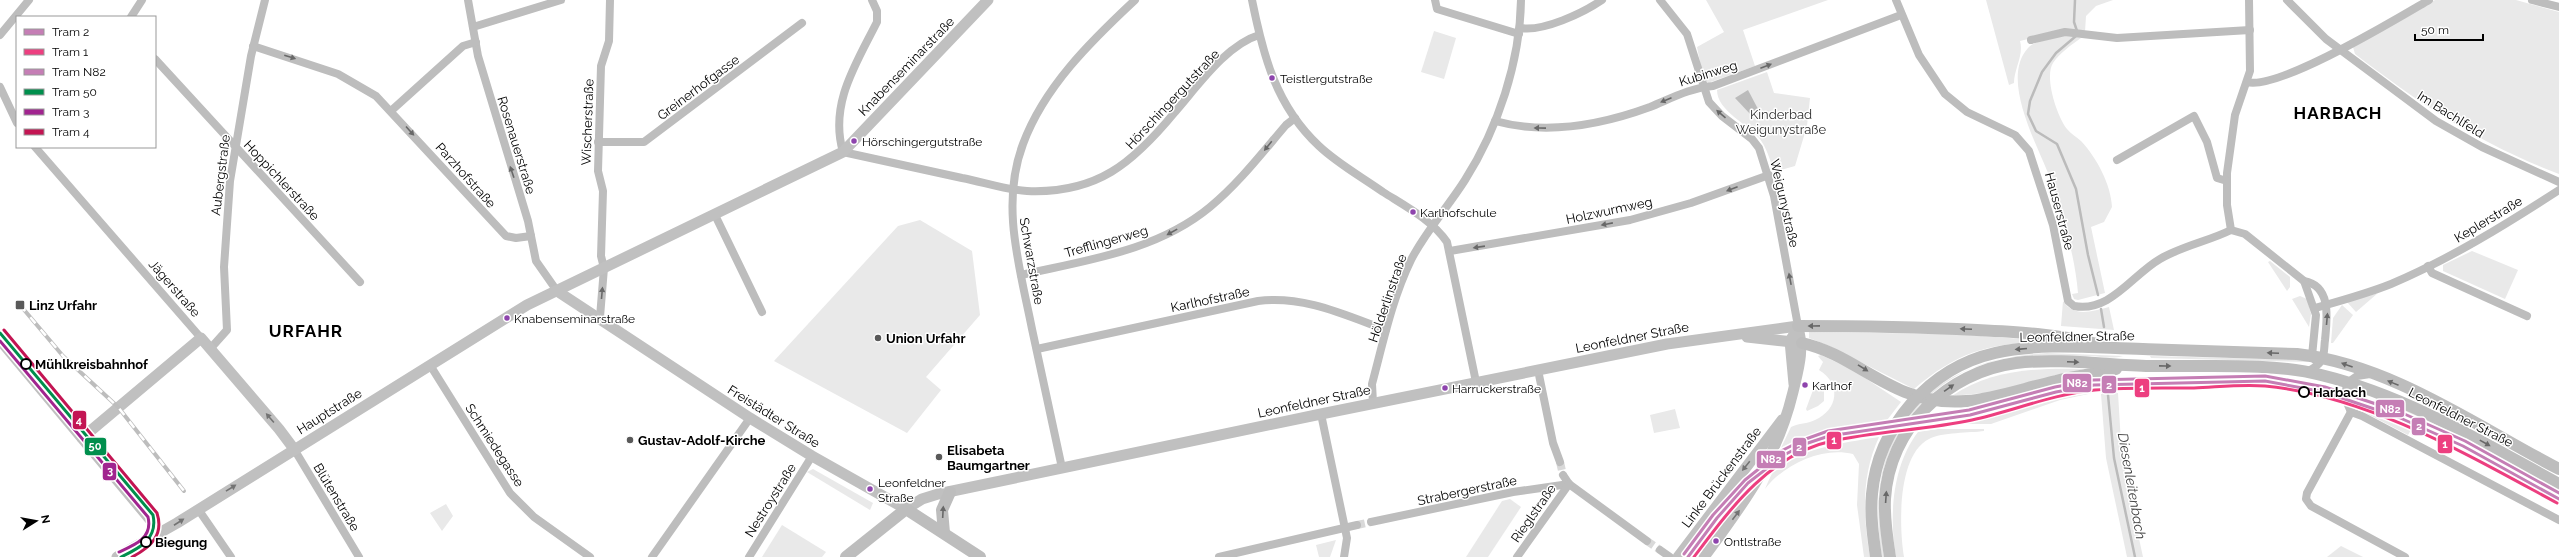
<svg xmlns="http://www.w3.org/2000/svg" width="2559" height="557" viewBox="0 0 2559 557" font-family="Raleway,sans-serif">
<rect width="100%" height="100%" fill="#fff"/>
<g fill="#e9e9e9">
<path d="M1706,0H1828L1743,30L1755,66L1708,83L1703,77L1697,47L1724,32Z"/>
<path d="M1986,0H2113L2096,6L2086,16L2085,32L2060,31L2020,41C2024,55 2014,69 2014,83L2009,85Z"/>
<path d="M2435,0H2516L2559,12V174C2478,143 2423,106 2355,54L2353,47Z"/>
<path d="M1434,31L1456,38L1444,79L1421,72Z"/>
<path d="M2068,35L2081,38C2071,45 2060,53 2053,63C2044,77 2057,116 2067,129C2071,134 2077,137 2081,141C2097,158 2111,185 2112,207L2104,222L2091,227L2105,293L2078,300L2074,299L2072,294L2078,293C2075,257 2064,220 2053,186C2042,152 1998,81 2028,48C2036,39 2056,38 2068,35Z"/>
<path d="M1767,72L1774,93L1810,98L1807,126L1795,166L1774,172C1770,160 1767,148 1759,138C1748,124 1717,111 1717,90Z"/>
<path d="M920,220L972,251L980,315L926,377L941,390L907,433L774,361L898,226Z"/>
<path d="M2472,251L2518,270L2505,299L2443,271V265Z"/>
<path d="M2270,261L2290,277V287L2287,291L2268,262Z"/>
<path d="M2378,293L2356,312L2347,302Z"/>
<path d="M2300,296L2307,299L2311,314L2309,327L2292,299Z"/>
<path d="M2063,301C2074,318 2092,311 2109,307L2114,330L2061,326Z"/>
<path d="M2342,305L2353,315L2333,343H2331L2333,318Z"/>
<path d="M1809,332L1951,334L2065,342C2000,342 1965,345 1914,389L1827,345L1809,338Z"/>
<path d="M2047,353L2123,356C2114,359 2101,357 2092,356C2067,356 2042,356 2017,357C1948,362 1890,420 1880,488C1877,510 1881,534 1884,557H1882C1862,435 1923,360 2047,353Z"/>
<path d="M1821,355L1853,370L1901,402L1884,424C1847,430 1811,435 1778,454L1791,427C1799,423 1807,424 1815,420C1838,410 1842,384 1819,370L1823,362L1818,356Z"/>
<path d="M2150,356L2309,360V362L2151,358Z"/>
<path d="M2084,369L1994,392L1952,396C1991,369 2038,368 2084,369Z"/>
<path d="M1816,382L1824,386V401L1818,406L1807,411L1806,409Z"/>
<path d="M2093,393L2060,400L1991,424H1950C1998,416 2044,398 2093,393Z"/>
<path d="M2118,393L2121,443L2126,479L2143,557H2127L2106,458L2101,394Z"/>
<path d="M2402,408L2424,417L2559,490V495L2464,443L2397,412Z"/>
<path d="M1675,409L1680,428L1654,433L1650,415Z"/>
<path d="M2360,410L2411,430L2408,435Z"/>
<path d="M1938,429H1984V431C1970,433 1942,432 1929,439C1897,455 1899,527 1904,557H1896C1889,517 1892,466 1918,432Z"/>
<path d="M1879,437C1861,476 1863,516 1870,557H1864L1857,505L1859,464L1853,454C1822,446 1783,465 1765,489C1767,484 1770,477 1773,472C1790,450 1853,441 1879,437Z"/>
<path d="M813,469L873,503L870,510L807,472Z"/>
<path d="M1510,499L1521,507L1488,557H1466L1502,501Z"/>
<path d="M446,504L453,516L442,531L430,513Z"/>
<path d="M782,525L826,552L822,557H762Z"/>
<path d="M1336,540L1330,557H1319L1316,545Z"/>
<path d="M2341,546L2363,557H2327Z"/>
</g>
<path fill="#bbb" d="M1748,90L1758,109L1752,116L1735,98Z"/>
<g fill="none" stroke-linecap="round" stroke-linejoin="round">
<g stroke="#bbb" stroke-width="2.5">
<path d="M2075,0L2074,22L2077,31"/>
<path d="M2076,36L2056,53L2042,72L2030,101L2028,114L2036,131L2057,144L2076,189L2088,255L2098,295"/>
<path d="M2101,309L2104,327"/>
<path d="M2108,395L2114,458L2135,557"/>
</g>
<g stroke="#d9d9d9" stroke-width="8" stroke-dasharray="8 4" stroke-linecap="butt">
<path d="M1560,462L1563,475"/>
<path d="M1357,525L1371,522"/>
<path d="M1647,541L1660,550"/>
</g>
<g stroke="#bdbdbd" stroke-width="8">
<path d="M468,0L478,56L528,221L536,261L557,291"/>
<path d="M872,0L877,11V22C856,64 829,104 843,152C883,161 922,169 962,178C983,182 1006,190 1027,191C1097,194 1133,163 1175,112C1197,87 1226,45 1259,35"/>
<path d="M1252,0C1263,55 1276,106 1319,146C1338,164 1362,177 1383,192C1405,206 1432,220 1447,242L1476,382"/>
<path d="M1435,0L1437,9L1519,34"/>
<path d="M1660,0L1687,34L1709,102L1722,116L1752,139L1759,148L1774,196L1798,326"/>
<path d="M1896,0L1919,55L1945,94L1967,112L2015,135L2029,151L2053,225L2068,301L2074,306C2110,313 2132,275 2160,259C2182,246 2209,241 2231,230"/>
<path d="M2249,0L2250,71L2235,115L2227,173V205L2231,230L2245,234L2304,281C2332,286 2327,319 2325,340C2324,346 2325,355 2321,361C2318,366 2312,369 2307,372"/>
<path d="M2287,0L2326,39L2436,121L2482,147L2559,182"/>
<path d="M2532,0L2559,7"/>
<path d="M131,17L142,0"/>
<path d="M473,27L561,0"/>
<path d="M1520,28C1543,32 1583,13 1602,0"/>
<path d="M0,35L29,0"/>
<path d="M2031,40L2065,32L2117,38L2250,30"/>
<path d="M253,46L338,74L376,96L506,236L516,238L531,236"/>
<path d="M155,59L360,282"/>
<path d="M2247,82C2278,91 2398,18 2429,0"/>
<path d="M0,87L17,123"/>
<path d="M392,110L463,46L476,42"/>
<path d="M1495,121C1546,135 1601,125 1650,107C1672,98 1690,88 1713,86L1901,15"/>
<path d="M598,142H644L802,23"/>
<path d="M35,147L201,338"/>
<path d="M2117,160L2194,116L2207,142L2217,178L2227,181"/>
<path d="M715,215L762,312"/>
<path d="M1450,251L1630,220L1691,203L1769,175"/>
<path d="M2428,266L2432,273L2527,316"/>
<path d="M1021,275C1087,260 1157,251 1210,207C1239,183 1262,153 1286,125L1295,118"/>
<path d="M2304,281L2316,315L2312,356L2315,360"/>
<path d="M2315,308C2340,301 2366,294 2391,284C2450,259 2505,225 2559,190"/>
<path d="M600,317L604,268L601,256L603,191L598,171L601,66L609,41L610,0"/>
<path d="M210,349L227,330L224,267L230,181L251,56L265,0"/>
<path d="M1037,349L1258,301C1303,295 1345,315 1386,330"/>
<path d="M430,365L510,493L534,517L590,557"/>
<path d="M1538,370L1553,443L1560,462"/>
<path d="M2370,374L2357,376L2347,383L2345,398L2351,412L2362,416L2559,520"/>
<path d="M1373,403L1372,384C1383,343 1392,299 1411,260C1425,232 1448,207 1465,180C1498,128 1520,62 1521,0"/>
<path d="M2351,412L2307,493L2306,499L2311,506L2405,557"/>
<path d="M1321,414L1347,538L1344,557"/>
<path d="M294,449L359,557"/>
<path d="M1062,468C1052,421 1042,375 1032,329C1020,268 1000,205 1023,144C1044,87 1091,41 1135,0"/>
<path d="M1563,475L1569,484L1647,541"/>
<path d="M198,509L231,557"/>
<path d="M1371,522L1513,492L1569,484"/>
<path d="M1660,550L1670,557"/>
<path d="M652,557L750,418"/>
<path d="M749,557L812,456"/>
<path d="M1219,557L1357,525"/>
<path d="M1517,557L1569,484"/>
</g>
<g stroke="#c0c0c0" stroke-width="11">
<path d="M557,291L750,418L812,456L906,509L922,499L938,494L1321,414L1667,344L1798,326"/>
<path d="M1793,336L1790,341L1794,384"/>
<path d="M1747,337L1802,343"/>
<path d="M0,340L153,523L159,534"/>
<path d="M82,438L201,338L279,429L294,449"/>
<path d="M117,557L177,523L527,305L843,152L988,0"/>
<path d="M1678,557L1782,420"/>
<path d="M1704,557C1744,503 1777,459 1793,392C1799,366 1804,352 1798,326"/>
</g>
<g stroke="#bdbdbd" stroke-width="12">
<path d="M1798,326C1858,326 1917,327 1977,330C2018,332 2057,334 2097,344"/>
<path d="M1802,343C1842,352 1868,377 1905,392C1960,414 2003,393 2056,381C2076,376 2096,374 2116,369"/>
<path d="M944,533L942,510L950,492"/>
<path d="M846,557L906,509L980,557"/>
<path d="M1876,557C1873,536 1870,515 1872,494C1878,427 1929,368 1995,353C2042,342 2095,348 2143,349C2194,351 2245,352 2297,354C2392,365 2476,426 2559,469"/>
<path d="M1890,557C1887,538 1884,518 1885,499C1889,428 1947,372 2016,363C2060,358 2106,365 2150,366C2202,367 2271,362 2321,375C2407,396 2482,442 2559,484"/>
</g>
<g stroke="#bdbdbd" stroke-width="4">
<path id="rail" d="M20,305L63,356L118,407L184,491"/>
</g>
<use href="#rail" stroke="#fff" stroke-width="2.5" stroke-dasharray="8" stroke-linecap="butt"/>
<g stroke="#fff" stroke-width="6">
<path id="tram-1" d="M1688,557L1717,518L1748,483L1784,455L1805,444L1829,436L1970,415L2056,392L2094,385L2265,381L2324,392L2398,417L2463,446L2559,499"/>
</g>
<g stroke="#fff" stroke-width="6">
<path id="tram-2" d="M1694,557C1730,509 1770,454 1832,441C1878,431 1926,430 1972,420C2013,411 2053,394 2095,390C2128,387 2162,388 2194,388C2218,387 2242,384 2265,386C2368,396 2468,455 2557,503"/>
</g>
<g stroke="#fff" stroke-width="6">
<path id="tram-3" d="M1684,554L1713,515L1745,480L1781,451L1803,440L1828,431L1969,410L2055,387L2093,380L2265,376L2325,387L2400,412L2465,441L2559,493"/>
</g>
<g stroke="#fff" stroke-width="6">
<path id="tram-4" d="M0,333L153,515C158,539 140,548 121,557"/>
</g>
<g stroke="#fff" stroke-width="6">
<path id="tram-5" d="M0,341L148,517C153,538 135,545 119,552"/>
</g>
<g stroke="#fff" stroke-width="6">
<path id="tram-6" d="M4,330L157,513C164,535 151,547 132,557"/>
</g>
<use href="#tram-1" stroke="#c57eb5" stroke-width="3"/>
<use href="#tram-2" stroke="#ed3f80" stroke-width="3"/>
<use href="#tram-3" stroke="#c57eb5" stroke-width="3"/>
<use href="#tram-4" stroke="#008f4d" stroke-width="3"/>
<use href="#tram-5" stroke="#a1248f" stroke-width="3"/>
<use href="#tram-6" stroke="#c31553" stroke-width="3"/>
</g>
<defs><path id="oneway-solid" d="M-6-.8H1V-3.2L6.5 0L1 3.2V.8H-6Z"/></defs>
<g fill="#686868">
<use href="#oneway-solid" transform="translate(290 57) rotate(17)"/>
<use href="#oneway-solid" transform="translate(1766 66) rotate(-21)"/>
<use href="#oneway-solid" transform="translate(1666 100) rotate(157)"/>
<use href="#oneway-solid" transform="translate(1721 114) rotate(-139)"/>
<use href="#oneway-solid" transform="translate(1540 128) rotate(-179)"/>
<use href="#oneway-solid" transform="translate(410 131) rotate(48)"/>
<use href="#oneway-solid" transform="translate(1268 146) rotate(129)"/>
<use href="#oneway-solid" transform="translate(512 172) rotate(-109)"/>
<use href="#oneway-solid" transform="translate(1732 189) rotate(159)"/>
<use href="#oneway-solid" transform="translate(1607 224) rotate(169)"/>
<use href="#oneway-solid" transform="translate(1172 232) rotate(151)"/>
<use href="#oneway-solid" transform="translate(1479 247) rotate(172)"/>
<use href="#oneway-solid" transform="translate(1790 279) rotate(-101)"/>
<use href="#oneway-solid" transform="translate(602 293) rotate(-85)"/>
<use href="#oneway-solid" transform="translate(2327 319) rotate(-85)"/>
<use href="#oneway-solid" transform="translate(1814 326) rotate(179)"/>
<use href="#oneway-solid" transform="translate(1966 329) rotate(-177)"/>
<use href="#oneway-solid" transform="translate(2021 349) rotate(175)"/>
<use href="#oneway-solid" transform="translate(2273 353) rotate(-178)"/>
<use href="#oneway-solid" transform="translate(2073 362) rotate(3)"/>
<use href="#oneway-solid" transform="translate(2347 365) rotate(-160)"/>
<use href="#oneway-solid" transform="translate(2165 366) rotate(1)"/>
<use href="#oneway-solid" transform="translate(1863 368) rotate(32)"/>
<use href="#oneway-solid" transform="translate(2393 383) rotate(-158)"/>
<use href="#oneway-solid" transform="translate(1949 388) rotate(-35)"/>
<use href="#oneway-solid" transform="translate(2485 443) rotate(29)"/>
<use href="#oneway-solid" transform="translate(1886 497) rotate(-86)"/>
<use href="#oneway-solid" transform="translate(943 512) rotate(-87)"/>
</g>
<g fill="#737373">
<use href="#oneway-solid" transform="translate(270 418) rotate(-131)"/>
<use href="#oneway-solid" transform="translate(1746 466) rotate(129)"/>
<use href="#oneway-solid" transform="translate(231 488) rotate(-32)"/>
<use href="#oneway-solid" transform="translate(1736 515) rotate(-53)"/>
<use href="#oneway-solid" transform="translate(179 522) rotate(-33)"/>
</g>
<g fill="#8e44ad" stroke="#fff" stroke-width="1.5">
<circle cx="1272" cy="78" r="3.5"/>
<circle cx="854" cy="141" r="3.5"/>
<circle cx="1413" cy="212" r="3.5"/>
<circle cx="507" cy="318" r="3.5"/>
<circle cx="1805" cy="385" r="3.5"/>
<circle cx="1445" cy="388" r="3.5"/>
<circle cx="870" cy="489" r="3.5"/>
<circle cx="1716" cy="541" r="3.5"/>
</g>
<g fill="#595959" stroke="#fff" stroke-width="1.5">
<rect x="15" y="300" width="10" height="10" rx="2"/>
<circle cx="878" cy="338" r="4"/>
<circle cx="630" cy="440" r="4"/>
<circle cx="939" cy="457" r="4"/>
</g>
<g fill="#fff" stroke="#000" stroke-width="2">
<circle cx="26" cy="364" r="5"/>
<circle cx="2304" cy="392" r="5"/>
<circle cx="146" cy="542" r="5"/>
</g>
<g text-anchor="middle" stroke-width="3" stroke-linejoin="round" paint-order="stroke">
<g font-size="12" fill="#000" stroke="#fff" text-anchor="start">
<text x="1280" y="83">Teistlergutstraße</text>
<text x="862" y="146">Hörschingergutstraße</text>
<text x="1420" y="217">Karlhofschule</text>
<text x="514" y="323">Knabenseminarstraße</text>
<text x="1812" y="390">Karlhof</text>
<text x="1452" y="393">Harruckerstraße</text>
<text x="878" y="487">Leonfeldner<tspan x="878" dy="15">Straße</tspan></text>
<text x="1724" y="546">Ontlstraße</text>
</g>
<g font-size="13" fill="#000" stroke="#fff">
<text transform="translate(906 66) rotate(-46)" y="5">Knabenseminarstraße</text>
<text transform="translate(1708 73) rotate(-17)" y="5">Kubinweg</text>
<text transform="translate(698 87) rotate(-37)" y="5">Greinerhofgasse</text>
<text transform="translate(1172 99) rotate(-47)" y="5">Hörschingergutstraße</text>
<text transform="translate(2451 114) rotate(32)" y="5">Im Bachlfeld</text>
<text transform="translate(587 122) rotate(-88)" y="5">Wischerstraße</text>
<text transform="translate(517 145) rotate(73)" y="5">Rosenauerstraße</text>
<text transform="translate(220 175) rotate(-83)" y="5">Aubergstraße</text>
<text transform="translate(466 175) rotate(48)" y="5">Parzhofstraße</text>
<text transform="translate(282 180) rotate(47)" y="5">Hoppichlerstraße</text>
<text transform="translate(1785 203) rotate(77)" y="5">Weigunystraße</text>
<text transform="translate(1609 210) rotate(-12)" y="5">Holzwurmweg</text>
<text transform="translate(2060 211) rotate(75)" y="5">Hauserstraße</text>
<text transform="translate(2488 219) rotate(-31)" y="5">Keplerstraße</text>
<text transform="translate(1106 241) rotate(-16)" y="5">Trefflingerweg</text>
<text transform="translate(1032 261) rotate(80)" y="5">Schwarzstraße</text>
<text transform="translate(175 288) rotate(49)" y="5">Jägerstraße</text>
<text transform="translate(1387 298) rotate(-71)" y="5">Hölderlinstraße</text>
<text transform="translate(1210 299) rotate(-12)" y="5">Karlhofstraße</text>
<text transform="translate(2077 336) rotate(-1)" y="5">Leonfeldner Straße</text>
<text transform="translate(1632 337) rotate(-11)" y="5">Leonfeldner Straße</text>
<text transform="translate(1314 401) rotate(-12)" y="5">Leonfeldner Straße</text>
<text transform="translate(329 411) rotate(-32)" y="5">Hauptstraße</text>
<text transform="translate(774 416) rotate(32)" y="5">Freistädter Straße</text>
<text transform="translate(2461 417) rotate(27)" y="5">Leonfeldner Straße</text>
<text transform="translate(495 445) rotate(57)" y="5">Schmiedegasse</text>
<text transform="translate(1721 477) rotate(-53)" y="5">Linke Brückenstraße</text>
<text transform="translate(1467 490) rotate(-12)" y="5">Strabergerstraße</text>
<text transform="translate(337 497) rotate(59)" y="5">Blütenstraße</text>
<text transform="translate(770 500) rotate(-58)" y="5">Nestroystraße</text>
<text transform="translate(1533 513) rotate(-55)" y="5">Rieglstraße</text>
</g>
<g font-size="13" fill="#2e2e2e" stroke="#fff">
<text x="1781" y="119">Kinderbad<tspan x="1781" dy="15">Weigunystraße</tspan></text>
</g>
<g font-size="13" font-weight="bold" fill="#000" stroke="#fff" text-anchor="start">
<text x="29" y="310">Linz Urfahr</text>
<text x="886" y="343">Union Urfahr</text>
<text x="638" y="445">Gustav-Adolf-Kirche</text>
<text x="947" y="455">Elisabeta<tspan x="947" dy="15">Baumgartner</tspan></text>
</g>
<g font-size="13" font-weight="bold" fill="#000" stroke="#fff" text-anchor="start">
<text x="35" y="369">Mühlkreisbahnhof</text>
<text x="2313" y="397">Harbach</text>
<text x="155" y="547">Biegung</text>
</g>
<g font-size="14" font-style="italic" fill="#3f3f3f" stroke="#fff">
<text transform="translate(2132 486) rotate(80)" y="5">Diesenleitenbach</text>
</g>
<g font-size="17" font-weight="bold" letter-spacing="1" fill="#000" stroke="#fff">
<text x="2338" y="119">HARBACH</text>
<text x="306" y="337">URFAHR</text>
</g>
</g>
<g stroke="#fff" stroke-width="1.5">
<rect x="2062" y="373" width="30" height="20" rx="4" fill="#c57eb5"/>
<rect x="2101" y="375" width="16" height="19" rx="4" fill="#c57eb5"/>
<rect x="2134" y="378" width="16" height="20" rx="4" fill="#ed3f80"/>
<rect x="2375" y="399" width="30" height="19" rx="4" fill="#c57eb5"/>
<rect x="72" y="410" width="15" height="20" rx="4" fill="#c31553"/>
<rect x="2411" y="417" width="15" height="19" rx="4" fill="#c57eb5"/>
<rect x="1826" y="431" width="16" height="19" rx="4" fill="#ed3f80"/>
<rect x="2437" y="434" width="16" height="20" rx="4" fill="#ed3f80"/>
<rect x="84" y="437" width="23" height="19" rx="4" fill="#008f4d"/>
<rect x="1792" y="437" width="15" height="20" rx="4" fill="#c57eb5"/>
<rect x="1756" y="450" width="30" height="19" rx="4" fill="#c57eb5"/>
<rect x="102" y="462" width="15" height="19" rx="4" fill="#a1248f"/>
</g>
<g font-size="11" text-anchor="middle" font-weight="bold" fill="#fff">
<text x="2077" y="387">N82</text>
<text x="2109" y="389">2</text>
<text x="2142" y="392">1</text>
<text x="2390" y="413">N82</text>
<text x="79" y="424">4</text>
<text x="2419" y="430">2</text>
<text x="1834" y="444">1</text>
<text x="2445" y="448">1</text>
<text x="95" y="450">50</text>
<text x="1799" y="451">2</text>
<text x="1771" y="463">N82</text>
<text x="110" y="475">3</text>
</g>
<rect x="16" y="16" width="140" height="132" fill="#ffffff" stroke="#999999"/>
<rect x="24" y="29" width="20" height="6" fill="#c57eb5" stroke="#999999"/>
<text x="52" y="36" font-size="12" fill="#000000">Tram 2</text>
<rect x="24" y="49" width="20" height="6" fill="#ed3f80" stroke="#999999"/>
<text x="52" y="56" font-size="12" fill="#000000">Tram 1</text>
<rect x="24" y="69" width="20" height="6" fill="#c57eb5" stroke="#999999"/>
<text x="52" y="76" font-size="12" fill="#000000">Tram N82</text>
<rect x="24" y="89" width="20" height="6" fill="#008f4d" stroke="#999999"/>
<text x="52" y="96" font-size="12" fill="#000000">Tram 50</text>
<rect x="24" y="109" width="20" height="6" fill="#a1248f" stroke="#999999"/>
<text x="52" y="116" font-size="12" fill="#000000">Tram 3</text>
<rect x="24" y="129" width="20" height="6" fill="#c31553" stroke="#999999"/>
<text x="52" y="136" font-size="12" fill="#000000">Tram 4</text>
<g transform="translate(36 521) rotate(79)" stroke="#ffffff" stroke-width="3" paint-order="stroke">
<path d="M0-3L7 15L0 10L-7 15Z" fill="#000000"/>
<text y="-6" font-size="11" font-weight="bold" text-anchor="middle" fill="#000000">N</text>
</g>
<path d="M2415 34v6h68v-6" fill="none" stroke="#000000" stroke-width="2"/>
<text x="2421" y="34" font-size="12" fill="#000000" stroke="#ffffff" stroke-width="3" paint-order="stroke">50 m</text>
</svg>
